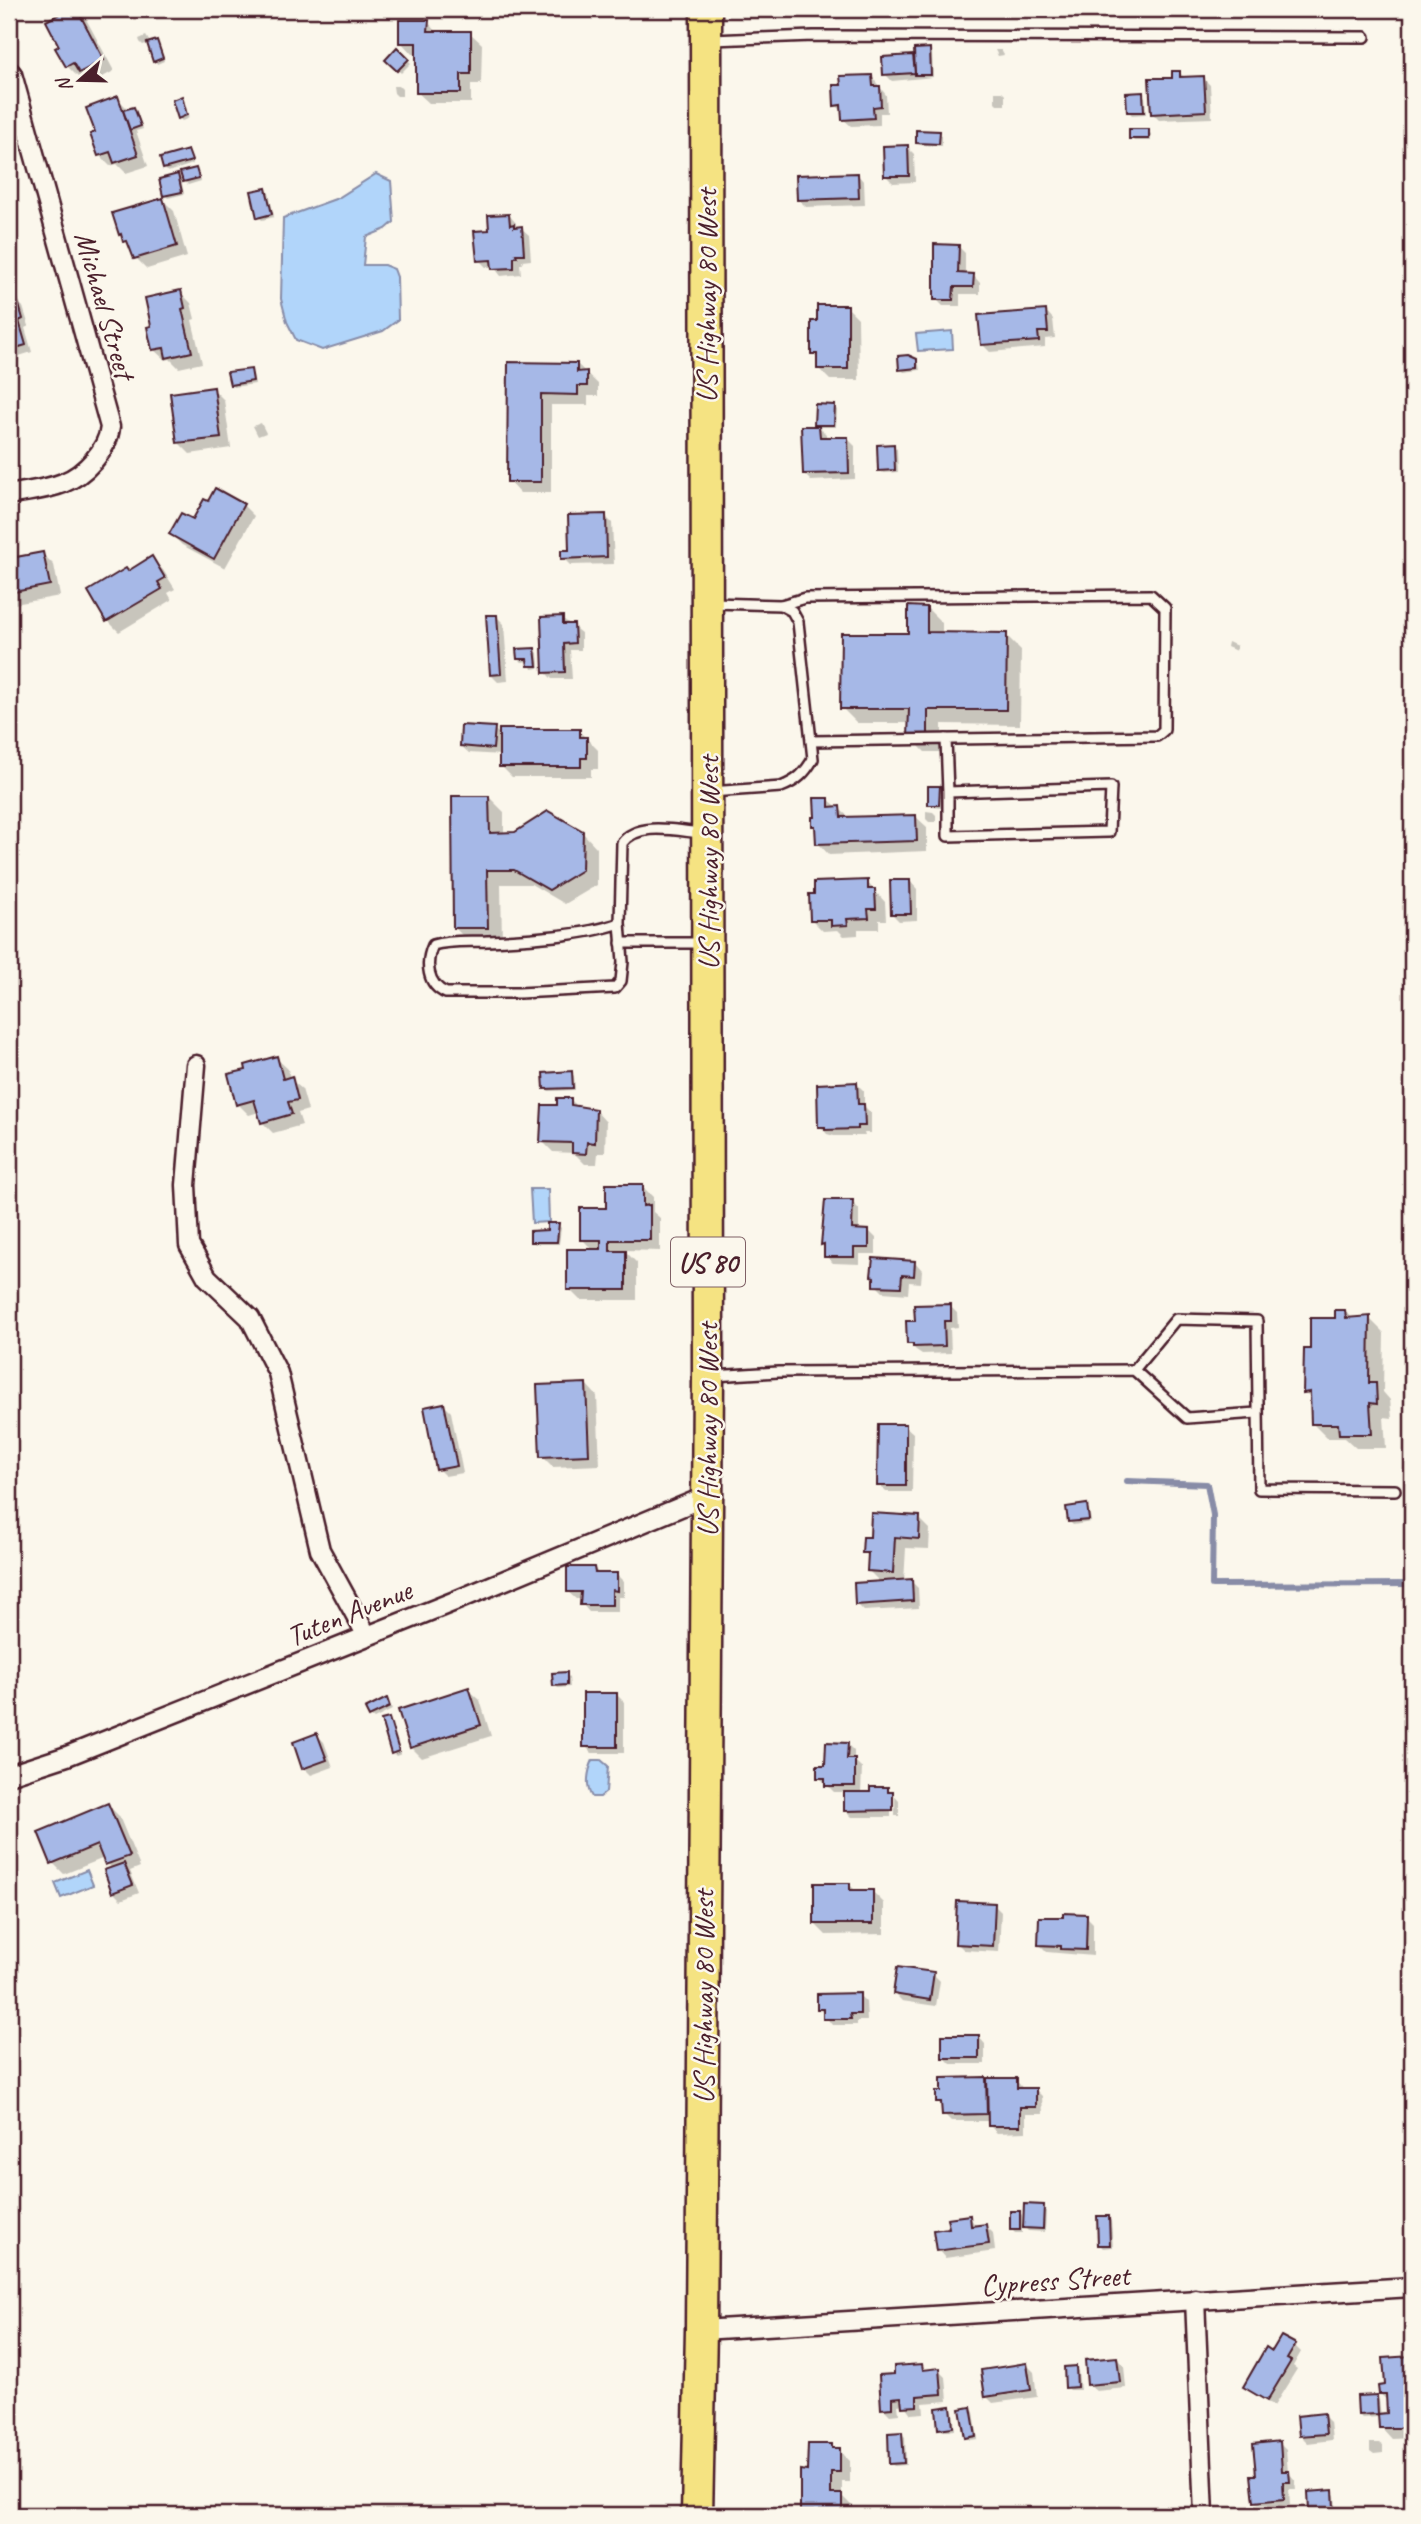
<svg xmlns="http://www.w3.org/2000/svg" width="1421" height="2524" viewBox="0 0 1421 2524" font-family="Caveat,sans-serif">
<rect width="100%" height="100%" fill="#fbf7ec"/>
<filter id="ink" filterUnits="userSpaceOnUse"><feTurbulence type="fractalNoise" baseFrequency=".0143" numOctaves="2"/><feDisplacementMap in="SourceGraphic" scale="14" xChannelSelector="R" yChannelSelector="G"/><feConvolveMatrix kernelMatrix="1 2 1 2 8 2 1 2 1" color-interpolation-filters="sRGB"/></filter>
<g filter="url(#ink)">
<g fill="#b1d5fa" stroke="#888ca7" stroke-width="2">
<path d="M376,174L391,181L394,222L386,229L366,237L363,265H384L394,269L397,277L398,320L383,331L322,350L296,340L287,322L281,299L283,218L338,198Z"/>
<path d="M952,331L953,349L918,351L916,334Z"/>
<path d="M530,1189H548L549,1222L532,1223Z"/>
<path d="M593,1760H601L608,1766L606,1792L600,1797H592C585,1786 588,1771 593,1760Z"/>
<path d="M87,1870L93,1885L61,1898L55,1883Z"/>
</g>
<g fill="#0003">
<path d="M73,9H76L86,19L114,71L91,83L83,75L78,77L67,66L58,48L61,46L48,22Z"/>
<path d="M878,9H922V13H881Z"/>
<path d="M970,9H982V12H973Z"/>
<path d="M428,22L438,33H470L482,44L481,84H471V103H429L417,92L418,54H412L401,42Z"/>
<path d="M146,36L151,44L156,42L159,45L164,61L157,64L149,43L143,45L140,42L139,39Z"/>
<path d="M397,50L411,63L401,73L388,60Z"/>
<path d="M929,50L932,53L933,77L892,81L885,74L913,56L916,60Z"/>
<path d="M995,50H1001L1004,55L998,56Z"/>
<path d="M1179,72L1186,79L1203,78L1210,85L1212,118L1159,120L1152,113Z"/>
<path d="M872,77L886,95L887,113H880V125L851,126L843,119V112L836,105Z"/>
<path d="M393,86H399L402,89V96H397L394,93Z"/>
<path d="M995,92H1002L1005,95V105H998L995,102Z"/>
<path d="M1142,94L1145,97L1146,114L1132,115L1129,112Z"/>
<path d="M117,98L129,110L134,109L137,112L143,129L136,131L148,166L126,173L117,164L110,166L99,155Z"/>
<path d="M181,98L189,118L182,121L179,118Z"/>
<path d="M1148,131L1151,134V141H1134L1131,138Z"/>
<path d="M939,133L942,136V146L920,145L917,142Z"/>
<path d="M907,147L914,154L915,182L893,183L886,176Z"/>
<path d="M188,152L193,164L168,172L165,169Z"/>
<path d="M196,170L201,181L188,185L185,181Z"/>
<path d="M857,174L864,182L865,205L806,207L799,200Z"/>
<path d="M178,176L181,179L184,194L168,198L165,195Z"/>
<path d="M266,190L269,193L274,217L262,220L259,217Z"/>
<path d="M163,200L174,211L187,257L147,269L136,258L132,247L120,234Z"/>
<path d="M509,215L516,223V229L521,228L529,235L531,260L522,261L523,264H520L521,274L501,276L494,267H486L479,260Z"/>
<path d="M958,246L965,253V275H973L980,283V294H960V306H943L936,299Z"/>
<path d="M9,248L15,267L9,269Z"/>
<path d="M180,292L191,303L195,319L192,320L202,363L179,368L170,359L165,360L153,349Z"/>
<path d="M9,298L10,301L16,300L23,307L29,326L25,328L32,352L9,359Z"/>
<path d="M847,307L858,318L859,380H830L819,369V359L813,353L818,323Z"/>
<path d="M1046,311L1053,319L1055,338L1045,339V347L990,352L983,345Z"/>
<path d="M916,361L919,364L920,370L904,372L901,369Z"/>
<path d="M510,364H577L598,384V396H588V405H551V493H520L509,481Z"/>
<path d="M250,371L253,374L255,384L234,387L231,384Z"/>
<path d="M213,389L224,400L231,448L190,454L179,443Z"/>
<path d="M834,407L837,410L836,427H819L816,424Z"/>
<path d="M9,419L14,442L9,443Z"/>
<path d="M261,423L266,433L258,436L253,426Z"/>
<path d="M819,427L826,434V439L847,438L855,446V479L811,481L804,474Z"/>
<path d="M893,446L897,449L898,472L883,473L880,470Z"/>
<path d="M209,504L243,505L254,516L225,568L182,545L171,534L194,522Z"/>
<path d="M605,516L612,523L614,564L570,565L563,558Z"/>
<path d="M14,554L19,558L43,554L54,565L60,596L9,605V555Z"/>
<path d="M152,559L163,570L175,589L168,593L172,600L119,632L108,621L128,573Z"/>
<path d="M927,608L942,623V634L1006,635L1021,650L1020,725L942,724V752H925L910,737V723H857L842,708L910,635Z"/>
<path d="M497,617L504,624L508,681L498,682L491,675Z"/>
<path d="M562,618L581,633V650H570L572,679H552L545,672Z"/>
<path d="M1228,642L1237,646L1236,651L1227,647Z"/>
<path d="M535,650L538,653L539,668L532,669L529,661L522,662L519,659Z"/>
<path d="M494,729L501,736L579,731L598,750V769H591V777H512L501,766V755L469,753L461,746Z"/>
<path d="M939,788L942,791L941,808L933,807L930,804Z"/>
<path d="M489,797L504,812V834L582,832L597,848V885L565,904L531,884H501L502,942L470,943L455,928Z"/>
<path d="M828,799L850,818L915,816L927,827V851L829,855L818,843L817,829L813,825Z"/>
<path d="M926,811L933,812L936,815V822H929L926,819Z"/>
<path d="M910,881L917,889V920L899,921L892,914Z"/>
<path d="M867,882L885,902L886,920H879V929H858V935L844,936L838,930L823,931L812,920Z"/>
<path d="M276,1058L288,1069L290,1079L302,1089L308,1110L298,1113L302,1125L273,1133L262,1122L259,1112L249,1115L238,1104L248,1071Z"/>
<path d="M571,1073L574,1076L575,1090L549,1091L545,1088Z"/>
<path d="M857,1084L864,1091V1106L871,1113V1133H864L865,1136H834L827,1134L820,1126Z"/>
<path d="M571,1100L579,1108L595,1110L606,1122L605,1153H598L597,1164H585L574,1153L553,1152L542,1141L558,1107Z"/>
<path d="M642,1186L653,1197V1212L660,1218V1251L624,1250L637,1263V1300H580L569,1289L594,1251L582,1239L608,1210Z"/>
<path d="M852,1202L859,1209V1231H869L876,1238V1254H860V1264L833,1263L826,1256V1247L823,1244Z"/>
<path d="M558,1225L561,1228L559,1244H535L532,1241Z"/>
<path d="M915,1262L922,1270L921,1283L909,1282L908,1294L883,1292L876,1285Z"/>
<path d="M950,1306L957,1313L958,1327L950,1328L951,1353L922,1354L916,1350L909,1343L917,1322Z"/>
<path d="M1345,1311L1352,1319L1369,1318L1384,1333L1383,1392L1390,1400L1392,1418L1384,1417L1386,1448H1356L1345,1438H1327L1312,1423V1399L1305,1392L1312,1351Z"/>
<path d="M586,1384L597,1396L600,1465L553,1467L542,1456Z"/>
<path d="M444,1405L451,1412L463,1473L445,1476L438,1469Z"/>
<path d="M905,1426L913,1433L912,1492H886L879,1485Z"/>
<path d="M1086,1506L1089,1509L1091,1522L1073,1525L1070,1522Z"/>
<path d="M919,1518L930,1529L929,1549L906,1548L904,1582L911,1581L918,1588L919,1608L864,1611L857,1604L881,1583L869,1571L870,1558L864,1552L872,1539Z"/>
<path d="M594,1568L600,1575H617L624,1582V1597H618V1612H589L582,1604V1599H576L568,1592Z"/>
<path d="M566,1674L569,1677L570,1687L558,1688L555,1685Z"/>
<path d="M468,1689L480,1700L491,1736L422,1758L411,1747Z"/>
<path d="M617,1695L624,1702V1753H592L585,1746Z"/>
<path d="M386,1701L392,1710L374,1719L370,1716Z"/>
<path d="M389,1720L392,1723L401,1754L396,1756L393,1753Z"/>
<path d="M317,1735L324,1742L333,1767L311,1775L304,1768Z"/>
<path d="M847,1744L854,1751V1760L862,1768L861,1794H872L887,1788L899,1801V1816H895V1796L891,1792V1817H852L845,1810V1792H834L819,1777Z"/>
<path d="M108,1805L119,1816L140,1867L130,1871L139,1893L121,1900L114,1893L106,1872L112,1869L104,1858L64,1874L53,1863Z"/>
<path d="M850,1885L857,1892H873L884,1903V1934L826,1935L815,1924Z"/>
<path d="M994,1905L1001,1912L999,1952L964,1950L957,1943Z"/>
<path d="M1086,1916L1093,1923V1956L1047,1952L1040,1945Z"/>
<path d="M933,1974L940,1981L936,2006L902,2001L895,1994Z"/>
<path d="M859,1995L866,2002L867,2021H857V2025H832L819,2008Z"/>
<path d="M978,2036L985,2044V2064H951L944,2057Z"/>
<path d="M943,2079L1016,2080L1024,2090L1035,2089L1042,2096L1043,2114H1026V2132L997,2133L990,2126V2121H951L944,2114L943,2107L938,2102L943,2093Z"/>
<path d="M1043,2207L1046,2210L1045,2232L1028,2231L1024,2227Z"/>
<path d="M1019,2212L1022,2215V2233H1015L1012,2230Z"/>
<path d="M969,2217L977,2227L986,2226L993,2233L995,2251L945,2258L938,2250L951,2230Z"/>
<path d="M1108,2217L1111,2221L1113,2247L1103,2248L1100,2245Z"/>
<path d="M1294,2345L1301,2352L1293,2366L1297,2369L1274,2406L1252,2393L1245,2386L1273,2353Z"/>
<path d="M1410,2358L1412,2361V2438L1392,2439L1381,2427L1380,2417L1362,2418L1359,2415L1376,2397L1379,2400L1381,2416L1389,2415L1388,2401L1380,2394Z"/>
<path d="M1117,2359L1124,2366L1126,2388L1096,2391L1088,2384Z"/>
<path d="M1027,2365L1034,2372L1037,2397L993,2403L986,2396Z"/>
<path d="M922,2366L927,2371L939,2370L946,2377L948,2401L923,2403L924,2413L911,2414L904,2404L898,2405L899,2414L890,2415L883,2408L896,2376Z"/>
<path d="M1075,2368L1078,2371L1080,2390H1070L1067,2387Z"/>
<path d="M950,2408L953,2411L955,2430L943,2431L940,2428Z"/>
<path d="M971,2409L974,2412L978,2439L970,2440L967,2437Z"/>
<path d="M1323,2415L1330,2422L1332,2440L1308,2443L1301,2436Z"/>
<path d="M902,2434L905,2437L906,2465L894,2466L891,2463Z"/>
<path d="M1279,2443L1286,2450L1288,2472L1295,2480L1296,2489H1289L1290,2505L1263,2508L1255,2501L1258,2476Z"/>
<path d="M1370,2443H1379L1383,2446V2453L1374,2454L1370,2451Z"/>
<path d="M831,2446L835,2450H839L850,2461V2482H842V2496L853,2507L852,2515H807L802,2510L809,2472Z"/>
<path d="M1332,2492L1335,2495L1336,2510L1314,2512L1310,2509Z"/>
</g>
<g fill="none" stroke-linecap="round" stroke-linejoin="round">
<path stroke="#888ca7" stroke-width="6" d="M1127,1481L1207,1484L1213,1515L1212,1585L1412,1584"/>
</g>
<g fill="#a6b8e7" stroke="#4a1f2b" stroke-width="2">
<path d="M69,9H77L104,60L79,73L73,63L66,67L55,48L59,46L46,21Z"/>
<path d="M399,20H429L428,31H471V74H461V93H416V43H399Z"/>
<path d="M157,40L163,58L153,62L147,43Z"/>
<path d="M397,47L409,59L397,71L385,60Z"/>
<path d="M930,48L931,75H915L914,49Z"/>
<path d="M913,55L915,73L883,75L882,57Z"/>
<path d="M1172,71H1180V77L1204,76L1206,111L1151,114L1149,78H1172Z"/>
<path d="M872,75L873,86H880L881,106L873,107L874,118L842,120L841,105L834,106L833,85H841L840,76Z"/>
<path d="M1143,92L1144,112H1127L1126,93Z"/>
<path d="M118,96L138,155L114,163L110,152L98,156L90,134L95,132L86,108Z"/>
<path d="M182,96L187,115L178,119L172,100Z"/>
<path d="M134,107L141,126L130,130L123,110Z"/>
<rect x="1129" y="129" width="20" height="10"/>
<path d="M916,130L940,131L939,144L916,143Z"/>
<path d="M908,145L909,176H884L883,146Z"/>
<path d="M188,150L192,161L163,169L160,158Z"/>
<path d="M196,168L199,178L183,182L180,172Z"/>
<path d="M858,173L859,198L797,200L796,175Z"/>
<path d="M178,174L182,192L163,196L159,179Z"/>
<path d="M266,188L272,214L257,218L251,191Z"/>
<path d="M163,198L177,246L134,259L127,241L123,242L121,234L119,235L112,213Z"/>
<path d="M509,214L510,225L514,224V227L522,226L524,254H516L517,257H514V268L492,269L491,260L477,261L474,231L489,230L488,215Z"/>
<path d="M934,244L959,245L958,273L974,274L973,287H954L953,300H934Z"/>
<path d="M181,290L185,308L182,309L192,352L166,358L164,348L152,350L147,327L151,326L145,298Z"/>
<path d="M17,298L23,319L19,321L26,345L9,350V300Z"/>
<path d="M817,305H848V369H817V354H811V321H817Z"/>
<path d="M1046,310L1048,332H1038L1039,341L981,345L978,315Z"/>
<path d="M908,355L917,359V368L899,370L898,356Z"/>
<path d="M508,362L577,363V372L587,371V386H578V395L541,394V482H507Z"/>
<path d="M251,369L253,381L230,385L227,372Z"/>
<path d="M214,387L221,438L177,443L170,393Z"/>
<path d="M815,404L835,405L834,425H814Z"/>
<path d="M801,426H819L820,437H848L849,473L803,474Z"/>
<path d="M894,444L895,470L878,471L877,445Z"/>
<path d="M215,488L244,504L214,559L169,534L181,513L193,519L204,499L208,501Z"/>
<path d="M606,514L607,557L561,559V550H569L568,515Z"/>
<path d="M15,552L16,557L43,552L50,585L9,593V553Z"/>
<path d="M152,556L165,578L158,582L162,589L106,622L88,591L126,568L128,571Z"/>
<path d="M908,606L927,607V632L1007,633L1006,710H928V738H908L909,709H840L841,633H908Z"/>
<path d="M486,615H497L501,674L490,675Z"/>
<path d="M563,616V624H574L575,643L564,644L565,672L543,673L541,617Z"/>
<path d="M535,648L537,666H528L527,659H517L516,649Z"/>
<path d="M461,725L495,727L493,749L460,746Z"/>
<path d="M499,729H580V737H587V758H581V767H499Z"/>
<path d="M928,786H940L939,805H928Z"/>
<path d="M452,796H489L490,833L515,832L548,811L583,831L582,870L549,890L514,870H487L488,928H453Z"/>
<path d="M814,798H829V807L840,806L841,817L916,815L917,841L816,844L815,826H812V817H815Z"/>
<path d="M868,880V889H875L876,909H868L869,918L847,919L848,925L831,926V920H810L809,894H814V882Z"/>
<path d="M890,880H910L911,914H891Z"/>
<path d="M277,1056L283,1079L292,1076L298,1100L288,1102L292,1114L261,1123L254,1100L236,1105L228,1074L246,1070L245,1065Z"/>
<path d="M572,1071L573,1088L544,1089L543,1073Z"/>
<path d="M857,1082L858,1104H864L865,1126H858V1129L825,1130V1127H818L817,1084Z"/>
<path d="M557,1098H571V1105L596,1109L595,1143L587,1142L586,1154L572,1153V1143L540,1142L542,1105H557Z"/>
<path d="M606,1184H643V1206L650,1205V1240H610V1251H626V1290H567V1249H601V1240H580V1208H606Z"/>
<path d="M825,1200H853L852,1229L869,1230V1248H854V1257H824V1244L821,1245Z"/>
<path d="M547,1223H559L557,1242H530V1231L547,1230Z"/>
<path d="M873,1258L915,1261L914,1276L902,1275L901,1287L874,1286V1277L871,1276Z"/>
<path d="M951,1304V1321H944L945,1346L913,1347V1344H907L906,1321H915L914,1305Z"/>
<path d="M1335,1310H1345L1346,1318L1370,1316L1369,1383H1376L1377,1404L1370,1403L1372,1434H1339L1338,1424H1311L1310,1392L1303,1393L1304,1349H1310V1318H1335Z"/>
<path d="M586,1383L589,1455L540,1457L537,1385Z"/>
<path d="M444,1403L457,1466L436,1470L424,1407Z"/>
<path d="M878,1424H906V1486H877Z"/>
<path d="M1087,1504L1089,1520L1068,1522L1066,1507Z"/>
<path d="M871,1513L920,1516L919,1539L895,1537L893,1573L867,1571L868,1553H862L863,1537H870Z"/>
<path d="M567,1567H594L595,1573H617V1591L612,1590V1605H580L581,1592H567Z"/>
<path d="M912,1579L913,1601L855,1605L854,1583Z"/>
<path d="M567,1672V1685L553,1686L552,1673Z"/>
<path d="M469,1687L481,1725L410,1748L398,1710Z"/>
<rect x="583" y="1693" width="34" height="54"/>
<path d="M387,1698L390,1707L369,1717L365,1709Z"/>
<path d="M389,1718L399,1751L391,1754L381,1720Z"/>
<path d="M317,1733L327,1760L302,1769L293,1742Z"/>
<path d="M826,1742L848,1743L847,1759H855V1786H825V1778H817V1765H825Z"/>
<path d="M870,1787H888V1792H893V1810L844,1811V1792H870Z"/>
<path d="M108,1803L130,1856L105,1865L97,1845L51,1864L38,1832Z"/>
<path d="M124,1863L133,1885L112,1893L104,1870Z"/>
<path d="M814,1883H850V1890H873V1924H814Z"/>
<path d="M957,1901L995,1903L993,1946L955,1944Z"/>
<path d="M1063,1913L1087,1914L1086,1950L1061,1949V1946L1038,1945L1039,1917H1063Z"/>
<path d="M897,1967L934,1972L930,2000L893,1994Z"/>
<path d="M860,1993V2014H850L851,2019H823V2009H817V1994Z"/>
<rect x="942" y="2035" width="37" height="23"/>
<path d="M986,2077L987,2114L942,2115L941,2102H936V2091H941V2078Z"/>
<path d="M987,2078H1017V2088H1036V2107H1020V2126H988Z"/>
<path d="M1024,2204L1044,2205L1043,2229L1023,2228Z"/>
<rect x="1010" y="2211" width="10" height="19"/>
<path d="M970,2215L971,2226L986,2224L989,2244L936,2251L933,2230L949,2228L947,2218Z"/>
<path d="M1097,2216H1109L1110,2245H1098Z"/>
<path d="M1281,2336L1296,2344L1287,2359L1291,2361L1267,2401L1243,2387L1266,2347L1272,2351Z"/>
<path d="M1411,2356L1412,2428H1379L1378,2414L1387,2413L1386,2394H1379L1378,2386L1385,2385L1383,2358Z"/>
<path d="M1117,2357L1120,2382L1087,2385L1085,2360Z"/>
<path d="M1027,2363L1031,2390L985,2397L981,2370Z"/>
<path d="M922,2364L923,2370L940,2368L942,2394L917,2396V2406L902,2407L901,2397L892,2398V2408L881,2409L879,2375L894,2374V2366Z"/>
<path d="M1076,2366L1077,2387L1065,2388L1064,2367Z"/>
<path d="M1377,2395L1378,2414L1358,2415L1357,2396Z"/>
<path d="M951,2406L953,2427L938,2429L936,2408Z"/>
<path d="M971,2407L976,2436L965,2438L960,2409Z"/>
<path d="M1324,2413L1326,2434L1299,2436L1297,2416Z"/>
<path d="M902,2432L904,2463L889,2464L888,2433Z"/>
<path d="M1280,2441L1282,2471H1289L1290,2482H1283L1284,2499L1254,2502L1251,2475H1256L1253,2444Z"/>
<path d="M808,2444H832V2448H840V2472H831V2494H842V2511H800V2470L807,2471Z"/>
<path d="M1333,2490L1334,2508L1309,2510L1308,2492Z"/>
</g>
<g fill="none" stroke-linecap="round" stroke-linejoin="round">
<g stroke="#4a1f2b" stroke-width="14">
<g id="lane">
<path d="M712,40L813,36L1365,37"/>
<path d="M781,605L805,598L1151,595L1165,608L1164,730L1157,736L811,741"/>
<path d="M946,739L948,792L1111,787L1109,832L948,836V792"/>
<path d="M710,792L781,787C797,781 805,773 813,759L798,622L792,611L781,605L713,603"/>
<path d="M620,923C584,936 525,939 487,941C469,942 450,940 433,945C425,963 427,985 446,993H519L615,988L621,981L623,962L620,923L622,843C638,821 677,831 702,833"/>
<path d="M621,943H704"/>
<path d="M1134,1370L1176,1319L1257,1321L1259,1489L1395,1490"/>
<path d="M713,1376L778,1372L1134,1370L1187,1418L1257,1413"/>
</g>
</g>
<g stroke="#4a1f2b" stroke-width="23">
<g id="street">
<path d="M9,71L12,74L110,427C108,450 84,475 63,483C46,490 26,491 9,495"/>
<path d="M196,1065L186,1185L189,1245L207,1277L250,1318L278,1373L320,1550L367,1636"/>
<path d="M9,1775L67,1756L455,1601L707,1496"/>
<path d="M1195,2299L1204,2515"/>
<path d="M701,2330L1412,2287"/>
</g>
</g>
<g stroke="#4a1f2b" stroke-width="35">
<path id="primary" d="M697,2515L701,2330L708,1377L706,9"/>
</g>
<use href="#lane" stroke="#fbf7ec" stroke-width="9"/>
<use href="#street" stroke="#fbf7ec" stroke-width="18"/>
<use href="#primary" stroke="#f5e382" stroke-width="30"/>
</g>
</g>
<g text-anchor="middle" stroke-width="5" stroke-linejoin="round" paint-order="stroke">
<rect fill="#fbf7ec" stroke="#7f6065" stroke-width="2" x="671" y="1237.5" width="74" height="49" rx="5"/>
<g font-size="28" font-weight="bold" fill="#4a1f2b">
<text x="708" y="1272">US 80</text>
</g>
<g font-size="30" fill="#4a1f2b" stroke="#fbf7ec">
<text transform="translate(706 296) rotate(-90)" y="10">US Highway 80 West</text>
<text transform="translate(105 305) rotate(74)" y="10">Michael Street</text>
<text transform="translate(708 863) rotate(-90)" y="10">US Highway 80 West</text>
<text transform="translate(707 1430) rotate(-90)" y="10">US Highway 80 West</text>
<text transform="translate(349 1613) rotate(-22)" y="10">Tuten Avenue</text>
<text transform="translate(703 1997) rotate(-90)" y="10">US Highway 80 West</text>
<text transform="translate(1055 2280) rotate(-4)" y="10">Cypress Street</text>
</g>
</g>
<rect width="1421" height="2524" fill="none" stroke="#fbf7ec" stroke-width="35"/>
<rect x="18" y="18" width="1386" height="2489" fill="none" stroke="#4a1f2b" stroke-width="2.5" filter="url(#ink)"/>
<g transform="translate(80 80) rotate(250)" stroke="#fbf7ec" stroke-width="5" paint-order="stroke">
<path d="M0-5L12 26L0 18L-12 26Z" fill="#4a1f2b"/>
<text y="-10" font-size="19" font-weight="bold" text-anchor="middle" fill="#4a1f2b">N</text>
</g>
</svg>
